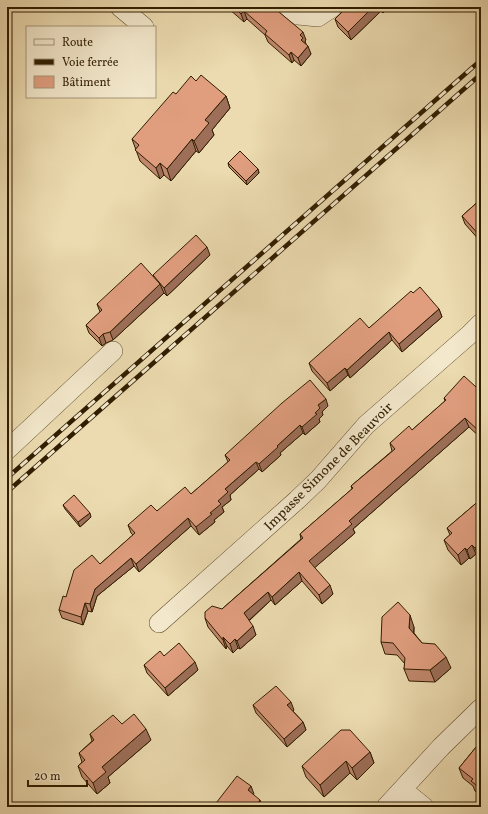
<svg xmlns="http://www.w3.org/2000/svg" width="488" height="814" viewBox="0 0 488 814" font-family="Vollkorn,serif">
<rect width="100%" height="100%" fill="#ecdbb0"/>
<filter id="stains"><feTurbulence type="fractalNoise" baseFrequency=".005" numOctaves="4"/><feColorMatrix values="0 0 0 0 .2 0 0 0 0 .09 0 0 0 0 .02 0 0 0 .5 -.17"/></filter>
<radialGradient id="worn" r=".72"><stop offset=".6" stop-color="#630" stop-opacity="0"/><stop offset="1" stop-color="#630" stop-opacity=".3"/></radialGradient>
<g fill="none" stroke-linecap="round" stroke-linejoin="round">
<g stroke="#5f4c2c" stroke-width="20">
<g id="street">
<path d="M120,7L144,27"/>
<path d="M288,7L298,15L318,17L333,7"/>
<path d="M7,450L113,351"/>
<path d="M159,623L297,500L318,480L366,425L469,335L481,323"/>
<path d="M403,790L424,807"/>
<path d="M386,807L441,747L481,708"/>
</g>
</g>
<use href="#street" stroke="#f3e8cc" stroke-width="19"/>
<g stroke="#301d00" stroke-width="4.5">
<g id="rail">
<path d="M7,478L481,60"/>
<path d="M7,492L481,74"/>
</g>
</g>
<use href="#rail" stroke="#f3e8cc" stroke-width="3" stroke-dasharray="9" stroke-linecap="butt"/>
</g>
<g fill="#c1886d" stroke="#301d00">
<path d="M229,7H273L306,40L305,41L306,44L311,54L301,66L294,60L292,63L268,42L265,35L247,19L244,22L229,9Z"/>
<path d="M347,7H388L383,13L381,11L351,40L338,27L335,19Z"/>
<path d="M196,81L226,96L230,108L212,130L214,135L199,153L196,151L171,181L164,175L160,179L140,161L132,139Z"/>
<path d="M228,163L258,169L259,173L247,185L229,167Z"/>
<path d="M481,199V242L465,224L462,216Z"/>
<path d="M210,255L167,296L163,292L164,293L113,340L106,343L102,346L89,333L86,325L100,312L97,304L154,277L153,275Z"/>
<path d="M413,293L439,309L442,317L402,352L392,340L350,378L348,375L330,391L312,371L309,363L369,328Z"/>
<path d="M481,386V438L469,427L353,529L355,533L314,568L333,594L322,604L302,581L275,605L271,600L249,621L256,635L240,649L238,648L233,653L227,646L226,649L208,627L205,618L222,609L301,539L300,534L352,489L351,486L392,451L390,443L412,430L445,401L444,398Z"/>
<path d="M328,406L322,412L323,415L319,419L320,422L305,435L303,433L280,453L281,455L262,472L259,469L230,495L231,500L222,507L224,512L214,520L215,522L199,535L191,526L139,572L134,566L97,596L92,612L88,611L83,625L62,618L59,610L66,597L100,564L133,535L131,533L128,525L191,494L228,462L225,455Z"/>
<path d="M481,499V555L479,557L476,554L470,559L469,558L461,565L448,550L444,540L450,535L447,528Z"/>
<path d="M63,505L91,517L80,527L65,509Z"/>
<path d="M414,627V633L422,643L451,668L435,682L409,681L404,669L405,664L397,655L385,654L381,642Z"/>
<path d="M164,656L198,670L168,696L147,673L144,665Z"/>
<path d="M253,705L294,710L293,711L303,722L306,730L287,747L256,713Z"/>
<path d="M122,724L151,740L108,777L110,783L97,794L82,777L78,766L82,762L79,753L92,741L90,734Z"/>
<path d="M481,741V796L475,791L473,786L463,778L459,768Z"/>
<path d="M370,752L374,763L357,780L350,773L324,797L306,777L302,766Z"/>
</g>
<g fill="#9d6f59" stroke="#301d00">
<path d="M373,7H379L381,11L351,40L348,32Z"/>
<path d="M380,7H388L383,13Z"/>
<path d="M244,11L247,19L244,22L241,14Z"/>
<path d="M303,32L306,40L305,41L306,46L301,40L300,35Z"/>
<path d="M308,46L311,54L301,66L298,58Z"/>
<path d="M291,52L294,60L292,63L289,55Z"/>
<path d="M226,96L230,108L212,130L214,135L199,153L194,141L205,120Z"/>
<path d="M192,139L196,151L171,181L167,169Z"/>
<path d="M160,163L164,175L160,179L156,168Z"/>
<path d="M258,169L259,173L247,185L246,181Z"/>
<path d="M207,247L210,255L167,296L164,288Z"/>
<path d="M160,284L164,293L113,340L110,332Z"/>
<path d="M439,309L442,317L402,352L399,344Z"/>
<path d="M389,332L392,340L350,378L347,370Z"/>
<path d="M103,334L106,343L102,346L99,338Z"/>
<path d="M345,368L348,375L330,391L327,383Z"/>
<path d="M326,399L328,406L322,412L323,415L319,419L320,422L305,435L302,427L315,413L318,405Z"/>
<path d="M465,418L469,427L353,529L355,533L312,570L309,561L349,521Z"/>
<path d="M300,425L303,433L280,453L281,455L262,472L259,464L277,446Z"/>
<path d="M256,462L259,469L230,495L231,500L222,507L224,512L214,520L215,522L199,535L196,527L210,513L225,489Z"/>
<path d="M90,513L91,517L80,527L78,522Z"/>
<path d="M188,518L191,526L139,572L136,564Z"/>
<path d="M479,544L481,551V555L479,557L475,548Z"/>
<path d="M472,545L476,554L470,559L467,550Z"/>
<path d="M465,548L469,558L461,565L458,555Z"/>
<path d="M131,558L134,566L97,596L92,612L90,604L95,589Z"/>
<path d="M299,572L302,581L275,605L272,597Z"/>
<path d="M330,585L333,594L322,604L319,595Z"/>
<path d="M268,592L271,600L247,622L244,613Z"/>
<path d="M85,603L88,611L83,625L81,617Z"/>
<path d="M410,615L414,627L413,639L409,628Z"/>
<path d="M253,626L256,635L240,649L237,641Z"/>
<path d="M223,637L227,646L226,649L223,640Z"/>
<path d="M235,639L238,648L233,653L230,644Z"/>
<path d="M446,657L451,668L435,682L430,670Z"/>
<path d="M195,662L198,670L168,696L165,688Z"/>
<path d="M291,702L294,710L290,713L287,705Z"/>
<path d="M303,722L306,730L287,747L284,739Z"/>
<path d="M146,729L151,740L108,777L110,783L97,794L93,783L102,767Z"/>
<path d="M370,752L374,763L357,780L352,768Z"/>
<path d="M346,761L350,773L324,797L320,785Z"/>
<path d="M251,786L254,794L251,798L248,790Z"/>
<path d="M260,800L263,807H255Z"/>
</g>
<g fill="#e09e7f" stroke="#301d00">
<path d="M234,7H273L303,32L300,35L303,38L301,40L308,46L298,58L291,52L289,55L265,34L267,31L244,11L241,14Z"/>
<path d="M347,7H373L348,32L335,19Z"/>
<path d="M201,75L226,96L205,120L209,123L194,141L192,139L167,169L160,163L156,168L135,150L139,145L132,139L173,92L176,94L191,76L196,81Z"/>
<path d="M240,151L258,169L246,181L228,163Z"/>
<path d="M481,199V237L462,216Z"/>
<path d="M196,235L207,247L164,288L153,275Z"/>
<path d="M141,263L160,284L110,332L103,334L99,338L86,325L102,310L97,304Z"/>
<path d="M420,287L439,309L399,344L389,332L347,370L345,368L327,383L309,363L360,318L369,328L411,291L413,293Z"/>
<path d="M464,376L476,387L479,384L481,386V433L465,418L349,521L352,524L309,561L330,585L319,595L299,572L272,597L268,592L244,613L253,626L237,641L235,639L230,644L223,637V640L205,618V612L212,606L222,609L303,538L300,534L353,488L351,486L395,449L390,443L409,426L412,430L446,400L444,398Z"/>
<path d="M310,380L326,399L318,405L320,408L315,413L317,414L302,427L300,425L277,446L278,447L259,464L256,462L225,489L228,492L218,501L221,504L210,513L212,514L196,527L188,518L136,564L131,558L95,589L90,604L85,603L81,617L59,610L63,596L66,597L74,570L92,555L100,564L135,533L128,525L151,505L157,511L185,487L191,494L230,460L225,455L282,403Z"/>
<path d="M74,495L90,513L78,522L63,505Z"/>
<path d="M481,499V547L479,544L475,548L472,545L467,550L465,548L458,555L444,540L452,533L447,528Z"/>
<path d="M398,602L410,615L409,628L422,643L435,644L446,657L430,670L404,669L405,658L393,643L381,642L382,617Z"/>
<path d="M179,643L195,662L165,688L144,665L160,651L164,656Z"/>
<path d="M276,686L291,702L287,705L303,722L284,739L253,705Z"/>
<path d="M134,714L146,729L102,767L106,772L93,783L78,766L85,760L79,753L94,740L90,734L113,715L122,724Z"/>
<path d="M341,730H350L370,752L352,768L346,761L320,785L302,766Z"/>
<path d="M481,741V789L471,781L473,779L459,768Z"/>
<path d="M237,776L251,786L248,790L260,800L255,807H213Z"/>
</g>
<g text-anchor="middle" stroke-width="3.5" stroke-linejoin="round" paint-order="stroke">
<g font-size="14" fill="#301d00" stroke="#f3e8cc">
<text transform="translate(328 466) rotate(-45)" y="5">Impasse Simone de Beauvoir</text>
</g>
</g>
<rect width="488" height="814" fill="none" stroke="#ecdbb0" stroke-width="24"/>
<rect x="8" y="8" width="472" height="798" fill="none" stroke="#301d00" stroke-width="2"/>
<rect x="12" y="12" width="464" height="790" fill="none" stroke="#301d00"/>
<rect x="26" y="26" width="130" height="72" fill="#f3e8cc" stroke="#a5977a"/>
<rect x="34" y="39" width="20" height="6" fill="#f3e8cc" stroke="#a5977a"/>
<text x="62" y="46" font-size="12" fill="#301d00">Route</text>
<rect x="34" y="59" width="20" height="6" fill="#301d00" stroke="#a5977a"/>
<text x="62" y="66" font-size="12" fill="#301d00">Voie ferrée</text>
<rect x="34" y="76" width="20" height="12" fill="#e09e7f" stroke="#a5977a"/>
<text x="62" y="86" font-size="12" fill="#301d00">Bâtiment</text>
<path d="M28 780v6h59v-6" fill="none" stroke="#301d00" stroke-width="2"/>
<text x="34" y="780" font-size="12" fill="#301d00" stroke="#f3e8cc" stroke-width="3" paint-order="stroke">20 m</text>
<rect width="100%" height="100%" filter="url(#stains)"/>
<rect width="100%" height="100%" fill="url(#worn)"/>
</svg>
